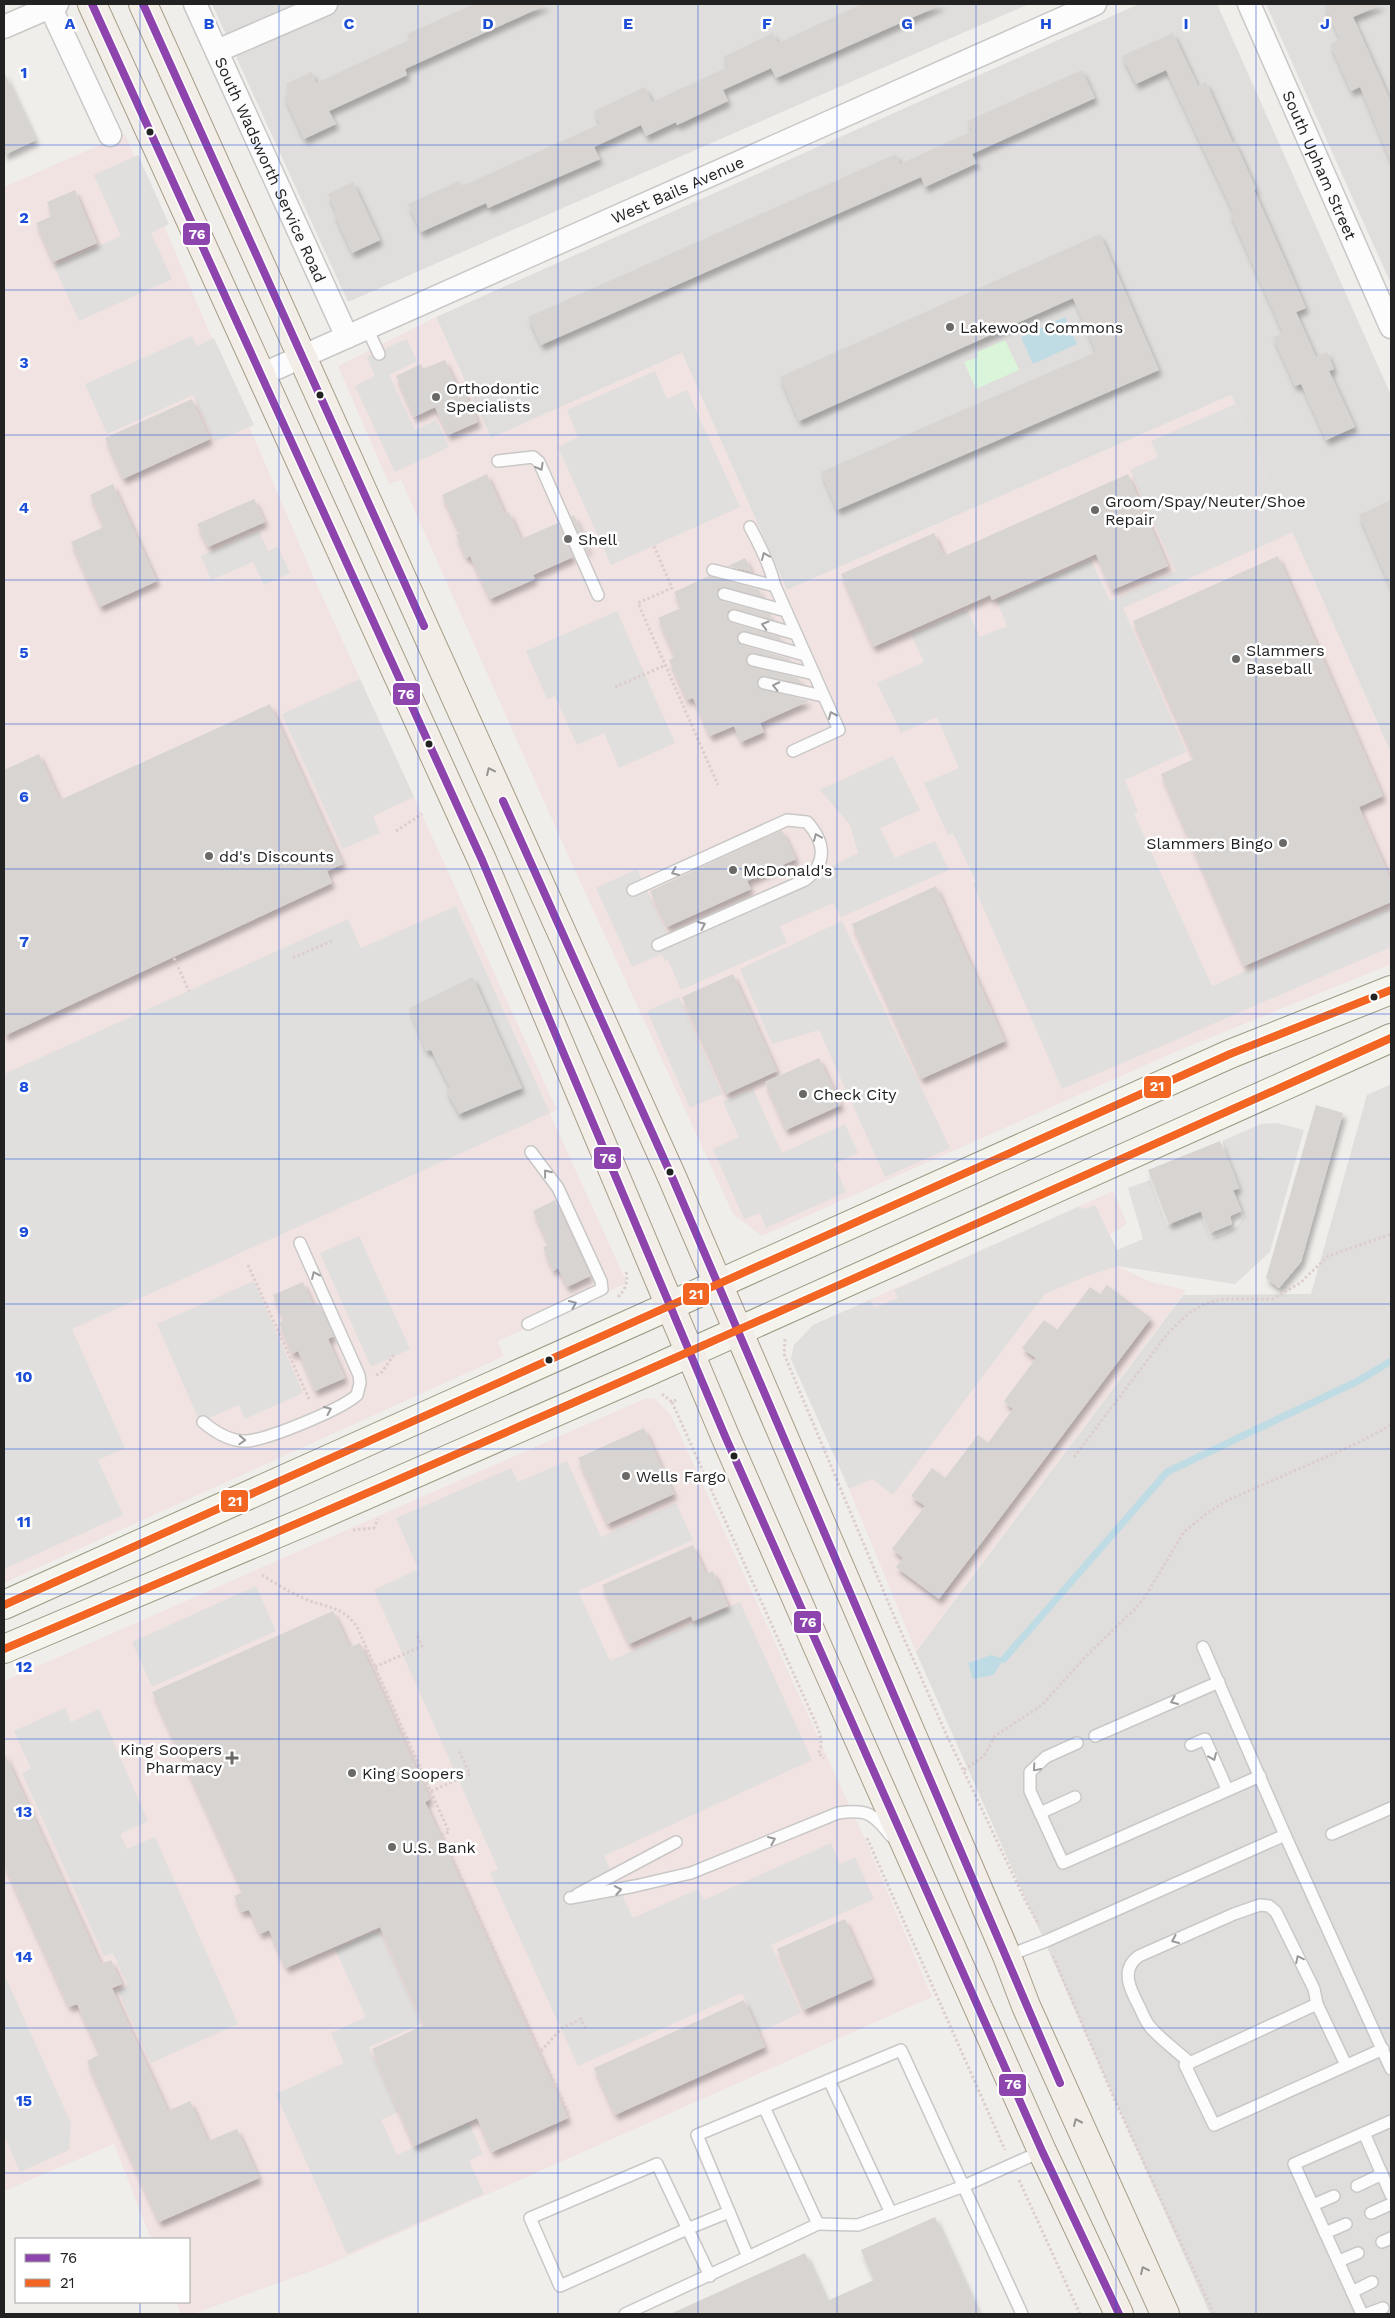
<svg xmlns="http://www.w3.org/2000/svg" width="1395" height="2318" viewBox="0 0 1395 2318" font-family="'Work Sans',sans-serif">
<defs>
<filter id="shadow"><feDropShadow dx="3" dy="5.5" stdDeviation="2.5" flood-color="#0004"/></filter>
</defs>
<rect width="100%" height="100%" fill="#f0eeeb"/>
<g fill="#dfdedc">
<path d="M212,4H1029L348,302Z"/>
<path d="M1139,4H1217L1391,395V753L1231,395L787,590L682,353L491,438L436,317Z"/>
<path d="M1266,4H1391V284Z"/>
<path d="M1391,1084V2314H1210L916,1652L1183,1295L1311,1294L1367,1095Z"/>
</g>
<g fill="#f1e3e1">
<path d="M125,134L313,576L557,1110L550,1114L627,1283L498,1341L504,1356L4,1583V187Z"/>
<path d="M436,317L491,438L682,353L787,590L1231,395L1391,753V964L1175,1052L762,1236L733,1214L567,853L401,480L389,484L338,366Z"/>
<path d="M1113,1191L1127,1224L1110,1235L1117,1250V1266L1151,1282L1186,1290L916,1652L849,1489L791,1359L794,1345L813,1325Z"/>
<path d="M654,1398L671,1415L867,1844L932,1997L328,2265L193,2314H181L176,2302H189V2239H151L114,2144L4,2191V1681L644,1399Z"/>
</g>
<path fill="#daf5da" d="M1005,340L1019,370L976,389L964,362L978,357L977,352Z"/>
<g fill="#e0dfde">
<path d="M138,155L169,224L151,233L172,279L79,321L54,266L121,236L94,175Z"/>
<path d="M192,336L197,346L214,338L254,425L215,442L193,395L107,434L85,384Z"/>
<path d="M407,339L417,361L389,375L415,430L436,420L449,447L395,472L355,386L375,376L367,357Z"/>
<path d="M655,371L667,399L687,390L740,507L611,565L558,447L578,437L567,410Z"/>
<path d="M1235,404L1293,532L1123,608L1186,752L1125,780L1138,812L1134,814L1212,986L1391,908V947L1062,1089L973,884L976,882L953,833L948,835L924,783L959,768L937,717L901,733L877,683L924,662L911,635L967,610L980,637L1007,626L997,601L1091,560L1110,601L1176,571L1130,470L1158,457L1151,441Z"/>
<path d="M259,531L268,551L278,547L290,573L264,585L253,562L211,580L201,556Z"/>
<path d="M617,611L675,743L619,768L604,733L577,745L555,696L547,699L526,651Z"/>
<path d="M360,679L414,797L373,816L380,833L343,849L282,714Z"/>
<path d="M893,756L920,810L880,828L895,858L935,841L949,870L841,917L833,903L780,926L787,943L681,990L668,960L665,961L662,954L632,967L596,888L637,869L673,947L858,853L850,825L820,790Z"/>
<path d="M456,906L550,1113L72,1329L125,1448L98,1460L123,1515L4,1569V1074L348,919L361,948Z"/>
<path d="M842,921L950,1148L885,1177L819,1030L772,1044L740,969Z"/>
<path d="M679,997L722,1094L690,1108L647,1011Z"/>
<path d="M753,1089L782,1153L845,1124L858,1153L834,1164L846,1192L766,1228L760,1213L744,1219L713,1149L739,1137L723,1102Z"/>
<path d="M1277,1123L1304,1130L1270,1252L1235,1284L1117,1266L1087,1276L1045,1294L893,1495L872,1479L849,1489L791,1359L794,1345L813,1325L870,1300L874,1308L898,1298L894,1290L1078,1207L1086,1209L1095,1205L1117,1250L1143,1239L1128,1188L1150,1180L1167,1226L1200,1213L1211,1239L1224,1234L1236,1227L1244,1217L1234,1191L1240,1189L1222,1141L1261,1124Z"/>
<path d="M359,1236L410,1349L371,1367L320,1253Z"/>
<path d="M254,1281L303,1393L245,1419L239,1405L200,1422L157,1324Z"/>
<path d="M567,1461L601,1537L676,1503L693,1540L578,1591L610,1661L740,1602L812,1760L604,1856L633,1918L698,1889L704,1900L831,1843L840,1864L855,1857L874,1899L771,1945L801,2013L760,2032L742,1993L578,2066L490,1873L498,1869L374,1590L418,1569L396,1518L511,1468L518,1482Z"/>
<path d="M256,1586L276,1631L152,1687L132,1642Z"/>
<path d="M65,1708L71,1722L99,1709L148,1821L120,1834L127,1849L155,1837L238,2024L151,2063L118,1990L128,1985L113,1953L104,1956L22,1773L31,1769L14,1731Z"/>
<path d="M379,1930L421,2024L369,2047L398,2112L381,2120L397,2155L469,2123L483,2154L469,2161L484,2194L347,2254L276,2094L344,2063L331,2033L366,2017L335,1949Z"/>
<path d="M4,1974L71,2123L69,2150L20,2172L4,2135Z"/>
</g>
<g fill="#bfdbe3">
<path d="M1065,317L1077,344L1033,364L1021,337Z"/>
<path d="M991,1655L1004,1659L993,1675L973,1679L968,1663Z"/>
</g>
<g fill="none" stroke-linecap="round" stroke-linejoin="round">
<path stroke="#bfdbe3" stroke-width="7" d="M1004,1659L1167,1472L1358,1381L1391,1361"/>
</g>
<g fill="#d7d4d2" filter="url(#shadow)">
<path d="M474,4H548L405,69L407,75L329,111L336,124L304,139L284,96L290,93L286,84L312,72L316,83L409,40L407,34Z"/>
<path d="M862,4H943L776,78L771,68L723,90L728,101L677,125L676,122L646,136L641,125L594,147L600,159L488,208L486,203L421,232L408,204L459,181L462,186L600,124L594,111L645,87L652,102L728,67L723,57L773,33L778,43Z"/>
<path d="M1324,4H1383L1353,17L1391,102V162L1360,87L1351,91L1330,44L1340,39Z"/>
<path d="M1173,33L1198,86L1206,82L1233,143L1235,142L1256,189L1254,190L1306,308L1296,312L1316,357L1327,352L1334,369L1329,371L1355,427L1326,440L1301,384L1295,386L1273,337L1283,333L1230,213L1233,212L1166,70L1136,84L1122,56Z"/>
<path d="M1082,70L1095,98L972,154L977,163L925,187L921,177L541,345L528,317L896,154L900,164L972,131L967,121Z"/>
<path d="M4,72L36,140L4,155Z"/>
<path d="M353,182L380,240L352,253L334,213L336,212L328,194Z"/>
<path d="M75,190L97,243L53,262L36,223L52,216L47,202Z"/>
<path d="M1100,234L1159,370L837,510L821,472L1096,352L1073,298L799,421L780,377Z"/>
<path d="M445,360L457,386L461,384L478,422L448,435L435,407L414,417L396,376L421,364L423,369Z"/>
<path d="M192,399L210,439L123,479L105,438Z"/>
<path d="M487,474L505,514L509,512L521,539L558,523L573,557L533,575L535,579L490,599L470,556L466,558L456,535L460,534L442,495Z"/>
<path d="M1128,474L1168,566L1112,590L1096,554L992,600L990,595L873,647L841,574L934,533L944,556Z"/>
<path d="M113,484L157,581L100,607L71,542L104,527L90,495Z"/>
<path d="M254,499L265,522L208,547L197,524Z"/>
<path d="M1391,500V588L1359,515Z"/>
<path d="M574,515L589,550L587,551L571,517Z"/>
<path d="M1278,556L1383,796L1359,807L1391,880V902L1244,966L1161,774L1194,759L1133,621Z"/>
<path d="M745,558L752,572L728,566Z"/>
<path d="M709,576L759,590L762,597L723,587L718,589L717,595L722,601L770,614L772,619L733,609L728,611L727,617L732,623L780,637L782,641L743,631L737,636L739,644L790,659L791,661L751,653L746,658L748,665L798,678L801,683L762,676L757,681L759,688L809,701L760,723L764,732L741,742L734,726L710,736L693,698L687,700L669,660L675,657L658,618L681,608L674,592Z"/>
<path d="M270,704L343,864L327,871L332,883L4,1036V770L39,754L60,800Z"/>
<path d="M782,830L796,859L747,881L751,889L667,927L650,891Z"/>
<path d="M936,886L1005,1041L921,1079L852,924Z"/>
<path d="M733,974L777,1071L726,1094L682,997Z"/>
<path d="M473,977L522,1088L459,1114L446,1090L450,1088L431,1050L426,1051L409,1008Z"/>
<path d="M819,1058L841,1105L786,1130L765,1082Z"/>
<path d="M1316,1105L1343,1113L1301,1262L1279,1288L1266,1278Z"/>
<path d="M1220,1141L1239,1188L1233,1190L1241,1211L1230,1216L1232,1224L1210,1233L1201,1211L1169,1224L1148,1170Z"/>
<path d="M555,1200L590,1276L567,1287L558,1268L553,1271L543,1247L549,1245L533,1211Z"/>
<path d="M303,1282L314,1306L319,1304L334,1336L328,1339L345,1378L315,1391L298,1351L292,1354L279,1323L284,1320L273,1295Z"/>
<path d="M1107,1285L1151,1318L939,1599L896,1567L903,1558L892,1549L925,1506L911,1496L932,1468L945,1478L978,1435L988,1443L1013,1409L1004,1401L1036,1358L1022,1348L1044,1320L1057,1330L1090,1287L1100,1294Z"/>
<path d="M644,1428L674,1494L607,1524L578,1458Z"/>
<path d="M693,1545L706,1574L713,1571L728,1606L693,1621L691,1616L629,1644L602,1585Z"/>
<path d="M333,1611L350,1647L360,1643L430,1799L425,1802L568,2118L492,2152L477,2118L414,2146L372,2049L424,2025L380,1927L286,1968L269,1930L260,1934L249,1910L241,1912L234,1896L243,1892L152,1692Z"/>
<path d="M4,1752L101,1964L111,1960L122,1984L112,1988L168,2111L190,2101L208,2141L237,2129L259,2178L159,2222L87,2061L100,2054L77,2004L69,2007L4,1864Z"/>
<path d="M845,1919L872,1979L804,2010L777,1949Z"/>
<path d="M744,2000L765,2047L615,2115L594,2068Z"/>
<path d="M935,2217L979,2314H670L805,2253L827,2301L874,2280L861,2250Z"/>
</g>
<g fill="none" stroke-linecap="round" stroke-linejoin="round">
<g stroke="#c9c8c7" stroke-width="14">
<g id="lane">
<path d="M367,328L379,354"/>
<path d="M498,461L533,457L539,462L598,595"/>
<path d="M750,527C761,547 770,565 775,586L839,730L793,751"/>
<path d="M713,570L775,586"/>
<path d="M724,594L786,611"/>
<path d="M734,616L796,634"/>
<path d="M744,638L805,655"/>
<path d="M753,660L814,674"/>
<path d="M764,683L823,696"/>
<path d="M633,890L787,820L807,822C825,842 828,863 805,880L658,945"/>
<path d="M528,1324L602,1289L601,1281L558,1188L531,1152"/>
<path d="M203,1422C216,1433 231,1442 248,1441C271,1438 340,1410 357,1395L360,1383L359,1375L300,1243"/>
<path d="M1203,1647L1285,1835"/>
<path d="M1095,1736L1219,1682"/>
<path d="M1077,1743L1046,1757L1030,1772V1791L1063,1863L1260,1776"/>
<path d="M1191,1745L1205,1739L1227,1789"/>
<path d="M1040,1813L1075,1797"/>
<path d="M1332,1834L1391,1808"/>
<path d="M578,1894L676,1842"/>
<path d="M570,1898L635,1886L691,1873L838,1813C867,1809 873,1813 891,1836"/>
<path d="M1007,1956L1046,1941L1285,1835L1391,2069"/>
<path d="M1190,2063C1177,2051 1163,2041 1152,2029C1146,2023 1143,2015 1140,2008C1131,1991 1119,1970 1139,1956L1234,1914L1260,1905L1269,1906L1276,1912L1314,1989L1317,2004"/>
<path d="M1346,2065L1317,2004L1185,2065L1214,2125L1383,2049"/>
<path d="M829,2080L891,2213"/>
<path d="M764,2107L818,2224L748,2257L697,2135L901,2050L1022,2314"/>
<path d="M1364,2133L1391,2195"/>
<path d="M1357,2186L1382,2174"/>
<path d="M1313,2205L1334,2196"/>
<path d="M1371,2213L1391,2204"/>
<path d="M818,2224L858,2225L964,2186L1042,2151"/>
<path d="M1325,2233L1346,2224"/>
<path d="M1382,2242L1391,2238"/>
<path d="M1339,2261L1358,2253"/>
<path d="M710,2276L657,2164L530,2218L560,2286L687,2229L729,2212"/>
<path d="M1352,2292L1372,2282"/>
<path d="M625,2314L748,2257"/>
<path d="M1362,2314L1294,2164L1391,2121"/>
<path d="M1367,2314L1383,2308"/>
</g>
</g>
<g stroke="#c9c8c7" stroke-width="25">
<g id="street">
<path d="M49,4L110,135"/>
<path id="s1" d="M195,4L347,337"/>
<path id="s2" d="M1249,4L1391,327"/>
<path d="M4,27L57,4"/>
<path d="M217,51L326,4"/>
<path id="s3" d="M261,375L1095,4"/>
</g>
</g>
<g stroke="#999a82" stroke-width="30">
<g id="secondary">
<path d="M4,1605L1230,1054L1391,990"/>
<path d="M4,1649L309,1520L645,1373L1391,1038"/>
</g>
</g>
<g stroke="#a79c86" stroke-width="30">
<g id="primary">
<path d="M92,4L482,860L725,1436L823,1659L1042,2151L1119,2314"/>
<path d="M143,4L672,1177L1007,1956L1026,2006L1165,2314"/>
</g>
</g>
<g stroke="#dccecd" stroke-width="3" stroke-dasharray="2.5 2.5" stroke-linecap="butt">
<path d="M654,546L672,588L638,603L718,785"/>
<path d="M615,687L666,665"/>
<path d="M396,831L422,814"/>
<path d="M174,958L189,991"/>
<path d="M293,958L334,940"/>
<path d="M248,1265L310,1401"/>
<path d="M618,1297C626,1289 628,1282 626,1271"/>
<path d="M785,1339L784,1354L894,1616L947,1736L1026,1902L1039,1925"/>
<path d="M376,1375L382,1372L395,1353"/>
<path d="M662,1394L672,1402L678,1399"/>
<path d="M672,1402L817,1726C820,1735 824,1745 818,1753L824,1758"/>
<path d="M1074,1457L1168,1333L1190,1312L1205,1304L1223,1299H1272L1300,1283L1328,1256L1391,1234"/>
<path d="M353,1530L374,1528L378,1519"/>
<path d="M262,1575C275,1583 289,1592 303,1598C325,1608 342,1605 357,1627L449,1832L442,1835L569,2115"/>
<path d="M375,1667L422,1646L416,1633"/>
<path d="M964,1770L984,1756L995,1736L1042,1705L1087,1655L1134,1610L1145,1597L1184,1532L1207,1513L1228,1500L1360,1442L1391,1425"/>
<path d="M431,1791L470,1774L458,1749"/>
<path d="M867,1838L1005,2150"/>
<path d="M1053,1956L1117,2105L1214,2314"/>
<path d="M541,2051L562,2028L581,2019L586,2029"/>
<path d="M1019,2180L1080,2314"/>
</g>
<use href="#lane" stroke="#fdfcfc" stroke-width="11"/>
<use href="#street" stroke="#fdfcfc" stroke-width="22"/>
<use href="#secondary" stroke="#f4f4ed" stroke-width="28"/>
<use href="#primary" stroke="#f3ede7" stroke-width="28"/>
<g stroke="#fff" stroke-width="11">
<g id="bus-1">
<path d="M92,4L482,860L725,1436L1042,2151L1119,2314"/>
<path d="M143,4L424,626"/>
<path d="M503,801L672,1177L1060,2083"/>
</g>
</g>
<g stroke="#fff" stroke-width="11">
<g id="bus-2">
<path d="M4,1605L1230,1054L1391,990"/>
<path d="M4,1649C469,1452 930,1245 1391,1038"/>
</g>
</g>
<use href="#bus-1" stroke="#8e44ad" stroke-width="8"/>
<use href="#bus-2" stroke="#f26522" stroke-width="8"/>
</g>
<defs><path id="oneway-chevron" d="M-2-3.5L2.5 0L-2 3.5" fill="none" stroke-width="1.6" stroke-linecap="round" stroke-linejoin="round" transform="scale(1.25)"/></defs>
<g stroke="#9a9a9a">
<use href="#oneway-chevron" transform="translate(540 467) rotate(61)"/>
<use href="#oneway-chevron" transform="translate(765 556) rotate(-113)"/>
<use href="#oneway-chevron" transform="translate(765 625) rotate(-164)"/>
<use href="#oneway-chevron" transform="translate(776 686) rotate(-168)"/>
<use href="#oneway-chevron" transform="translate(832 715) rotate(-114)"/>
<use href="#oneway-chevron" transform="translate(817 837) rotate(-113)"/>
<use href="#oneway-chevron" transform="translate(675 872) rotate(156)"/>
<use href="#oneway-chevron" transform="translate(702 925) rotate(-24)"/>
<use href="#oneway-chevron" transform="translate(547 1173) rotate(-128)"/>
<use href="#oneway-chevron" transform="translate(315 1275) rotate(-114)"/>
<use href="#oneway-chevron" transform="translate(573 1304) rotate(-24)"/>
<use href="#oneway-chevron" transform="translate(328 1410) rotate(-24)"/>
<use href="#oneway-chevron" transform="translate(242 1440) rotate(2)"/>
<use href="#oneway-chevron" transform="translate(1174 1701) rotate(157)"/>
<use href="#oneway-chevron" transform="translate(1213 1757) rotate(67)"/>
<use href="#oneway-chevron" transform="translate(1036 1768) rotate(131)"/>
<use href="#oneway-chevron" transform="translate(772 1840) rotate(-23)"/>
<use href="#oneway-chevron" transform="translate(618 1890) rotate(-10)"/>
<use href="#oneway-chevron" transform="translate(1175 1940) rotate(156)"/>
<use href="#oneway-chevron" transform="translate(1299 1959) rotate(-116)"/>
</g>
<g stroke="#95928e">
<use href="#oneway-chevron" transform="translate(490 771) rotate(-115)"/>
<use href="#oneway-chevron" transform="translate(1077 2122) rotate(-114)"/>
<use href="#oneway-chevron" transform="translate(1144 2270) rotate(-115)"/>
</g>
<path fill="none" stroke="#1d4ed8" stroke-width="1" stroke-opacity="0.55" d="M140,4V2239M279,4V2314M418,4V2314M558,4V2314M698,4V2314M837,4V2314M976,4V2314M1116,4V2314M1256,4V2314M4,145H1391M4,290H1391M4,435H1391M4,580H1391M4,724H1391M4,869H1391M4,1014H1391M4,1159H1391M4,1304H1391M4,1449H1391M4,1594H1391M4,1739H1391M4,1883H1391M4,2028H1391M4,2173H1391M140,2302V2314"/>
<g fill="#222" stroke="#fff" stroke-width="2">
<circle cx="150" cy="132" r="4.5"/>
<circle cx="320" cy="395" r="4.5"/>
<circle cx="429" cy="744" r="4.5"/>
<circle cx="1374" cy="997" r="4.5"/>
<circle cx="670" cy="1172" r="4.5"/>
<circle cx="549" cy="1360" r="4.5"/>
<circle cx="734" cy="1456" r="4.5"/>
</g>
<g fill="#6a6968" stroke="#fff" stroke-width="2">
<circle cx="950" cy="327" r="5"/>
<circle cx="436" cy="397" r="5"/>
<circle cx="1095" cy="510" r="5"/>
<circle cx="568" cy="539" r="5"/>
<circle cx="1236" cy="659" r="5"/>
<circle cx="1283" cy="843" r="5"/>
<circle cx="209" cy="856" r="5"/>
<circle cx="733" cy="870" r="5"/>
<circle cx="803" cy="1094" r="5"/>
<circle cx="626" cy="1476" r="5"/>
<path d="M229.5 1750.5h5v5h5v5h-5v5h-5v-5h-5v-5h5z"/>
<circle cx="352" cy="1773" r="5"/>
<circle cx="392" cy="1847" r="5"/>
</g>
<g text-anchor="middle" stroke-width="5" stroke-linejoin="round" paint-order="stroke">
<g font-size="16" fill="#222" stroke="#fff">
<text dy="6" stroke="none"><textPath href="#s2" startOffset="176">South Upham Street</textPath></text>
<text dy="6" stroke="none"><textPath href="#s1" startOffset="182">South Wadsworth Service Road</textPath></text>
<text dy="6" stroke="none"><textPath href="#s3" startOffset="456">West Bails Avenue</textPath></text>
</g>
<g font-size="16" fill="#222" stroke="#fff" text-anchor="start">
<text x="960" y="333">Lakewood Commons</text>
<text x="446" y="394">Orthodontic<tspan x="446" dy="18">Specialists</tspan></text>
<text x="1105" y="507">Groom/Spay/Neuter/Shoe<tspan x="1105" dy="18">Repair</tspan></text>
<text x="578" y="545">Shell</text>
<text x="1246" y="656">Slammers<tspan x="1246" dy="18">Baseball</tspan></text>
<text x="1273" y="849" text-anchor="end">Slammers Bingo</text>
<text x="219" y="862">dd's Discounts</text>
<text x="743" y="876">McDonald's</text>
<text x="813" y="1100">Check City</text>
<text x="636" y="1482">Wells Fargo</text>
<text x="222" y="1755" text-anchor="end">King Soopers<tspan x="222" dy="18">Pharmacy</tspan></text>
<text x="362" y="1779">King Soopers</text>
<text x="402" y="1853">U.S. Bank</text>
</g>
</g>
<g font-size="16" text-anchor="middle" font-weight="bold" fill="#1d4ed8" stroke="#fff" stroke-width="5" stroke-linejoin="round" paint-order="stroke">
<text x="70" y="29">A</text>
<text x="209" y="29">B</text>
<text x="349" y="29">C</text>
<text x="488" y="29">D</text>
<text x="628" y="29">E</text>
<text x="767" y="29">F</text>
<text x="907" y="29">G</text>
<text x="1046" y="29">H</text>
<text x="1186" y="29">I</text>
<text x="1325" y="29">J</text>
<text x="24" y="78">1</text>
<text x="24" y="223">2</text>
<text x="24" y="368">3</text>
<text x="24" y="513">4</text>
<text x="24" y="658">5</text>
<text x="24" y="802">6</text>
<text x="24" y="947">7</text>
<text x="24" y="1092">8</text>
<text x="24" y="1237">9</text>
<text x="24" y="1382">10</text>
<text x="24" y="1527">11</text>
<text x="24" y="1672">12</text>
<text x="24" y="1817">13</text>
<text x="24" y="1962">14</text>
<text x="24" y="2106">15</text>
</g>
<g stroke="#fff" stroke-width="2">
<rect x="182" y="222" width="29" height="24" rx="5" fill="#8e44ad"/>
<rect x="392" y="682" width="29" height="24" rx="5" fill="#8e44ad"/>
<rect x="1143" y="1075" width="29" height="24" rx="5" fill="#f26522"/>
<rect x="593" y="1146" width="29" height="24" rx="5" fill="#8e44ad"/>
<rect x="682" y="1282" width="28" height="24" rx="5" fill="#f26522"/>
<rect x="220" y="1489" width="29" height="24" rx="5" fill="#f26522"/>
<rect x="793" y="1610" width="29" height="24" rx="5" fill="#8e44ad"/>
<rect x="998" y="2073" width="29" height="24" rx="5" fill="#8e44ad"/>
</g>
<g font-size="14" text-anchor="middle" font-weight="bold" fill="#fff">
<text x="197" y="239">76</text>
<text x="406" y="699">76</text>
<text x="1157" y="1091">21</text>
<text x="608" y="1163">76</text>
<text x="696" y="1299">21</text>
<text x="235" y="1506">21</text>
<text x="808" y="1627">76</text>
<text x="1013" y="2089">76</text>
</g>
<rect width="1395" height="2318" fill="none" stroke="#222222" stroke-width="10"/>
<rect x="15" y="2238" width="175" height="65" fill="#ffffff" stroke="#a7a7a7"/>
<rect x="25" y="2254" width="25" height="8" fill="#8e44ad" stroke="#a7a7a7"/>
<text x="60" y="2263" font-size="15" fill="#222222">76</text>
<rect x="25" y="2279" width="25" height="8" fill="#f26522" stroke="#a7a7a7"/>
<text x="60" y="2288" font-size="15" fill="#222222">21</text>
</svg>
